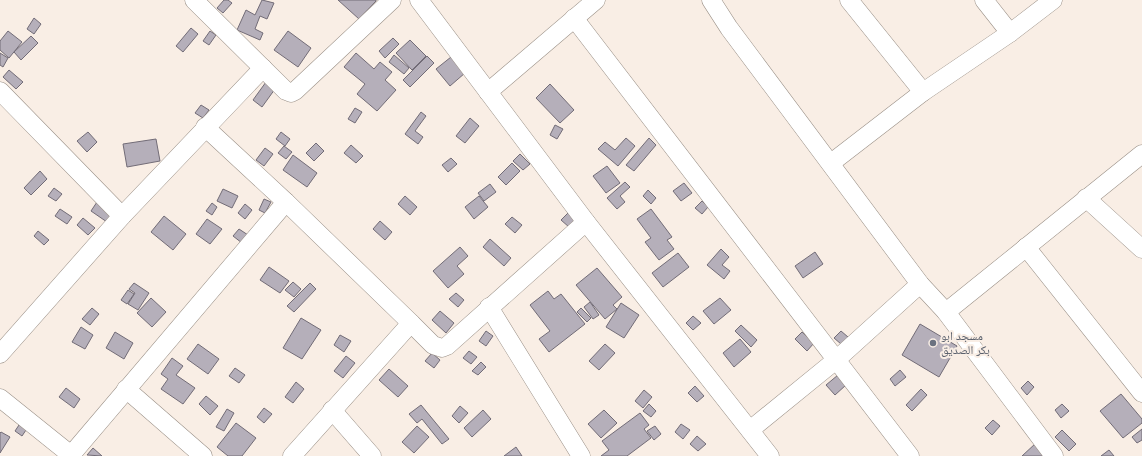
<svg xmlns="http://www.w3.org/2000/svg" width="1142" height="456" viewBox="0 0 1142 456" font-family="Roboto,'Noto Naskh Arabic',sans-serif">
<rect width="100%" height="100%" fill="#f9eee5"/>
<g fill="#b5afba" stroke="#726c77">
<path d="M224,0H228L232,3L223,13L217,8Z"/>
<path d="M262,0L274,3L267,19L260,16L255,29L263,33L260,40L237,30L246,10L255,15Z"/>
<path d="M338,0H376V1L359,19Z"/>
<path d="M34,18L41,24L34,34L27,29Z"/>
<path d="M191,28L198,34L183,52L176,46Z"/>
<path d="M8,31L22,42L9,58L0,50V41Z"/>
<path d="M210,31L216,35L209,45L203,41Z"/>
<path d="M288,31L311,48L298,67L274,50Z"/>
<path d="M31,36L38,43L21,60L14,52Z"/>
<path d="M393,38L399,44L385,58L379,51Z"/>
<path d="M410,40L426,56L412,70L396,53Z"/>
<path d="M0,53L8,58L3,67L0,65Z"/>
<path d="M356,53L374,69L380,62L392,72L385,80L396,90L377,111L357,94L365,84L344,67Z"/>
<path d="M394,55L409,68L404,74L389,62Z"/>
<path d="M427,56L434,63L410,87L403,80Z"/>
<path d="M451,57L465,73L450,86L436,69Z"/>
<path d="M9,70L23,82L16,89L3,77Z"/>
<path d="M266,82L275,89L262,107L253,100Z"/>
<path d="M550,84L574,110L560,123L536,98Z"/>
<path d="M201,105L209,110L203,118L195,113Z"/>
<path d="M355,108L362,112L355,123L348,119Z"/>
<path d="M421,112L426,116L415,131L423,137L418,144L405,134Z"/>
<path d="M470,118L479,126L465,143L456,136Z"/>
<path d="M555,125L563,129L557,139L550,135Z"/>
<path d="M88,132L97,142L87,152L77,141Z"/>
<path d="M281,132L290,139L285,146L276,139Z"/>
<path d="M626,138L635,146L618,166L598,149L605,142L615,150Z"/>
<path d="M649,138L656,145L634,171L626,165Z"/>
<path d="M156,139L160,161L127,167L123,144Z"/>
<path d="M316,143L324,151L314,161L306,153Z"/>
<path d="M351,145L363,156L356,163L344,153Z"/>
<path d="M284,146L292,152L286,159L278,153Z"/>
<path d="M265,148L273,154L264,166L256,160Z"/>
<path d="M520,154L530,164L523,170L513,161Z"/>
<path d="M293,155L317,173L307,187L283,170Z"/>
<path d="M451,158L457,164L448,172L442,165Z"/>
<path d="M512,163L520,171L506,185L498,177Z"/>
<path d="M607,166L620,183L606,193L593,176Z"/>
<path d="M40,171L47,179L31,195L24,188Z"/>
<path d="M625,182L630,187L620,196L625,202L617,209L607,198Z"/>
<path d="M684,183L692,193L681,201L673,191Z"/>
<path d="M490,184L496,192L484,201L478,193Z"/>
<path d="M54,188L62,194L56,201L48,196Z"/>
<path d="M223,189L238,196L232,208L217,201Z"/>
<path d="M648,190L656,198L651,204L643,196Z"/>
<path d="M405,196L417,207L410,215L398,204Z"/>
<path d="M479,196L488,207L474,219L465,207Z"/>
<path d="M264,199L271,202L265,213L259,210Z"/>
<path d="M702,201L708,207L702,214L695,208Z"/>
<path d="M97,202L113,213L107,222L91,211Z"/>
<path d="M212,203L217,207L212,215L206,211Z"/>
<path d="M245,204L252,210L245,219L238,213Z"/>
<path d="M60,209L72,217L67,224L55,216Z"/>
<path d="M651,209L672,237L667,240L674,249L659,260L645,242L651,238L637,219Z"/>
<path d="M568,213L576,220L569,227L561,220Z"/>
<path d="M164,216L186,234L173,250L151,232Z"/>
<path d="M512,217L522,225L515,233L505,224Z"/>
<path d="M83,218L95,228L88,235L77,225Z"/>
<path d="M207,219L222,229L210,244L196,234Z"/>
<path d="M380,221L392,232L385,240L373,229Z"/>
<path d="M239,229L248,235L242,243L233,236Z"/>
<path d="M38,231L49,240L44,245L34,236Z"/>
<path d="M490,239L511,258L504,266L483,247Z"/>
<path d="M460,247L468,256L457,266L464,274L448,288L433,271Z"/>
<path d="M721,249L729,257L722,265L730,271L724,279L707,265Z"/>
<path d="M815,252L823,264L803,278L795,266Z"/>
<path d="M678,253L689,267L663,287L652,273Z"/>
<path d="M269,267L289,281L280,293L260,280Z"/>
<path d="M597,268L622,297L613,305L617,309L605,319L576,285Z"/>
<path d="M293,282L301,289L294,297L285,290Z"/>
<path d="M134,283L149,293L138,310L128,304L135,293L129,289Z"/>
<path d="M310,283L316,289L294,312L287,306Z"/>
<path d="M128,290L134,294L127,304L121,300Z"/>
<path d="M548,291L554,299L561,294L585,324L549,352L539,339L550,331L530,305Z"/>
<path d="M456,293L464,300L458,307L449,299Z"/>
<path d="M151,298L166,312L152,327L137,313Z"/>
<path d="M720,298L731,310L714,324L703,311Z"/>
<path d="M590,302L599,315L593,319L584,307Z"/>
<path d="M621,303L639,315L624,338L606,327Z"/>
<path d="M92,308L99,314L90,325L82,319Z"/>
<path d="M581,308L591,318L587,322L577,312Z"/>
<path d="M440,311L454,323L446,333L432,320Z"/>
<path d="M693,316L701,323L693,330L686,323Z"/>
<path d="M301,318L321,330L302,359L283,348Z"/>
<path d="M920,324L957,346L939,377L902,355Z"/>
<path d="M741,325L757,340L751,347L735,331Z"/>
<path d="M81,327L93,335L85,349L72,342Z"/>
<path d="M486,331L493,336L486,346L479,341Z"/>
<path d="M841,331L848,337L841,344L834,338Z"/>
<path d="M115,332L133,343L124,359L106,348Z"/>
<path d="M802,332L814,343L807,351L795,339Z"/>
<path d="M340,335L351,341L344,352L334,345Z"/>
<path d="M740,339L751,352L734,367L723,353Z"/>
<path d="M198,344L219,359L208,374L187,359Z"/>
<path d="M605,344L615,353L599,370L589,361Z"/>
<path d="M469,351L477,357L471,364L463,358Z"/>
<path d="M432,353L440,360L434,368L425,361Z"/>
<path d="M346,356L355,363L343,378L334,371Z"/>
<path d="M172,358L183,366L176,375L195,388L183,404L161,389L168,379L161,374Z"/>
<path d="M481,362L486,367L478,375L472,371Z"/>
<path d="M235,368L245,375L239,383L229,376Z"/>
<path d="M389,369L408,386L398,397L379,380Z"/>
<path d="M900,370L906,377L895,386L890,379Z"/>
<path d="M838,375L846,385L835,395L826,385Z"/>
<path d="M1028,381L1034,387L1027,395L1021,388Z"/>
<path d="M296,382L304,389L293,403L285,397Z"/>
<path d="M695,386L704,396L697,402L688,393Z"/>
<path d="M66,388L80,399L74,408L59,397Z"/>
<path d="M921,389L927,395L912,411L906,405Z"/>
<path d="M644,390L652,397L643,408L635,401Z"/>
<path d="M1121,394L1142,419V423L1123,438L1100,411Z"/>
<path d="M206,396L218,406L210,415L199,404Z"/>
<path d="M649,404L656,411L651,417L643,411Z"/>
<path d="M1062,404L1069,411L1061,418L1055,410Z"/>
<path d="M421,405L449,439L442,444L422,419L417,423L409,414Z"/>
<path d="M460,406L468,413L459,423L452,416Z"/>
<path d="M264,408L272,414L264,423L257,417Z"/>
<path d="M227,409L234,413L224,431L216,427Z"/>
<path d="M483,410L491,419L472,437L464,428Z"/>
<path d="M604,410L617,423L601,438L588,424Z"/>
<path d="M640,413L649,425L644,429L651,438L627,456H601L609,450L602,441Z"/>
<path d="M993,420L1000,426L992,435L985,428Z"/>
<path d="M21,422L28,427L22,436L15,431Z"/>
<path d="M236,423L256,438L242,456H228L217,447Z"/>
<path d="M681,424L690,430L683,439L675,432Z"/>
<path d="M417,426L429,437L414,453L402,442Z"/>
<path d="M655,426L661,434L654,440L647,431Z"/>
<path d="M1142,429V440L1137,443L1132,437Z"/>
<path d="M1062,430L1076,444L1069,451L1055,437Z"/>
<path d="M1,432L10,437L0,453V433Z"/>
<path d="M697,436L706,444L698,451L690,444Z"/>
<path d="M1036,443L1048,456H1022Z"/>
<path d="M516,447L522,456H504Z"/>
<path d="M93,448L102,456L87,455Z"/>
<path d="M1109,450L1114,456H1101Z"/>
</g>
<g fill="none" stroke-linecap="round" stroke-linejoin="round">
<g stroke="#9a9087" stroke-width="19">
<g id="street">
<path d="M194,0L286,91L291,93L295,91L392,0"/>
<path d="M419,0L586,222L770,456"/>
<path d="M711,0L729,28L920,284L946,312L1054,456"/>
<path d="M849,0L923,92"/>
<path d="M984,0L1010,33"/>
<path d="M574,18L910,456"/>
<path d="M0,91L122,216"/>
<path d="M488,92L596,0"/>
<path d="M205,127L286,202L411,323L292,456"/>
<path d="M831,163L923,92L1010,33L1053,0"/>
<path d="M1086,198L1142,249"/>
<path d="M1026,247L1142,393"/>
<path d="M489,307L581,456"/>
<path d="M946,312L1142,154"/>
<path d="M411,323L433,345L442,348L447,346L586,222"/>
<path d="M0,354L122,216L263,68"/>
<path d="M126,389L203,456"/>
<path d="M0,398L71,455L286,202"/>
<path d="M332,410L372,456"/>
<path d="M750,430L836,360L920,284"/>
</g>
</g>
<use href="#street" stroke="#fff" stroke-width="18"/>
</g>
<circle fill="#6b7280" stroke="#f9eee5" stroke-width="1.5" cx="933" cy="343" r="4"/>
<g text-anchor="middle" stroke-width="4" stroke-linejoin="round" paint-order="stroke">
<g font-size="12" fill="#5b616d" stroke="#f9eee5" text-anchor="start">
<text x="941" y="340">مسجد ابو<tspan x="941" dy="14">بكر الصديق</tspan></text>
</g>
</g>
</svg>
